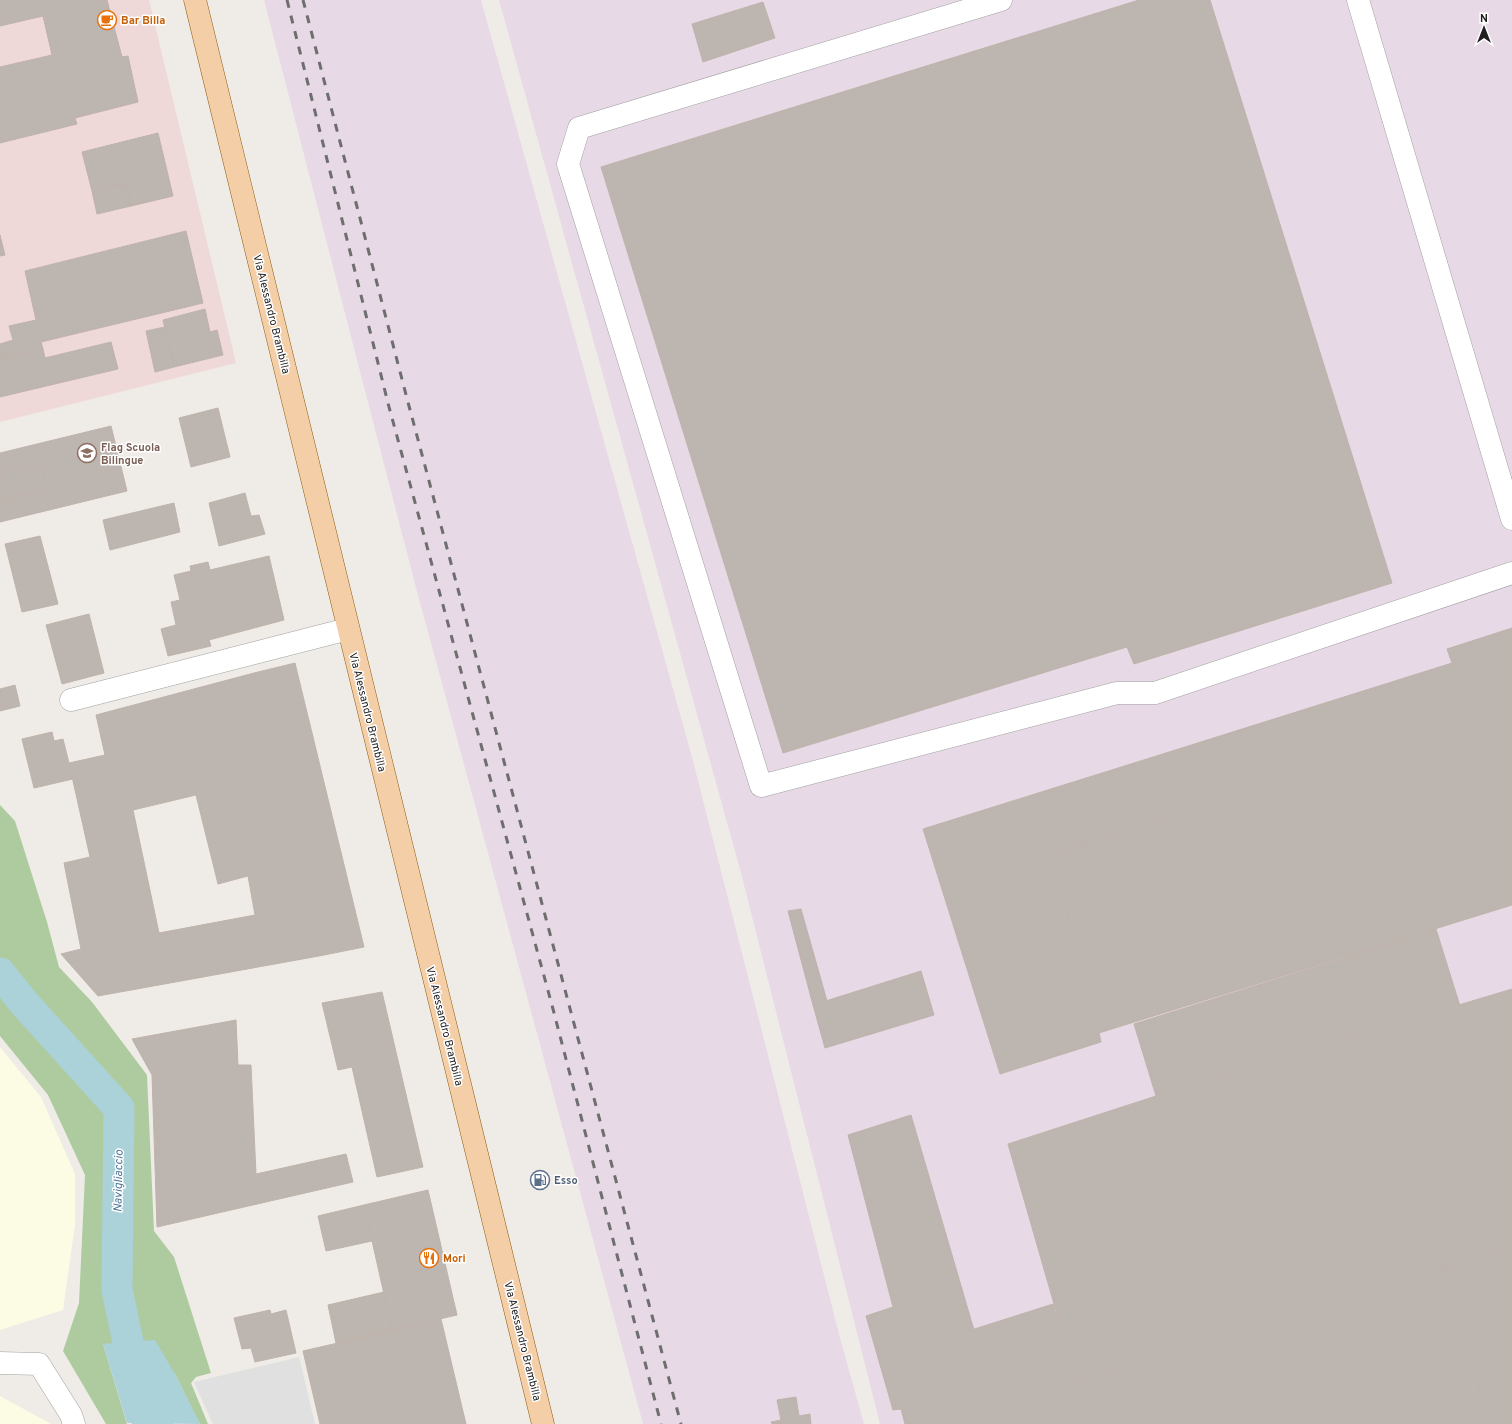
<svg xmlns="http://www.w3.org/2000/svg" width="1512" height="1424" viewBox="0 0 1512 1424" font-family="Overpass,sans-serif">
<rect width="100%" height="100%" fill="#efece7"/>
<path fill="#eed8d8" d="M0,0H149L236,363L0,422Z"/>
<g fill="#e8d9e6">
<path d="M264,0H481L692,757L839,1334L864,1424H643L415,584Z"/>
<path d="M499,0H1512V1424H880L741,873Z"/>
</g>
<g fill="#fcfbe3">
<path d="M0,1047L41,1097L75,1174V1225L63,1310L0,1330Z"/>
<path d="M0,1396L51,1424H0Z"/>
</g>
<path fill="#aecb9f" d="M0,805L15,821L47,922L59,967L92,1002L147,1075L154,1231L174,1257L211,1373L196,1377L191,1383L208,1424H200L197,1419L175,1374L103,1344L127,1424H106L63,1351L79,1303L85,1175L48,1095L0,1036Z"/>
<path fill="#e0e0e0" d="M299,1357L315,1424H214L212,1422L194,1382Z"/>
<path fill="#abd1d9" d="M155,1340L175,1374L200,1424L127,1423L103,1344Z"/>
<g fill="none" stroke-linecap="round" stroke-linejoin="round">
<path stroke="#abd1d9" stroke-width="31" d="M0,973L24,1003L119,1108L117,1290L143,1413L158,1424"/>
</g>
<g fill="#bdb5b0" stroke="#c0b3aa" fill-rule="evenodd">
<path d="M0,0H107L122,57L128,56L138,102L75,118L77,124L0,143V67L52,55L43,16L0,26Z"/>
<path d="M1139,0H1210L1392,583L1134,664L1127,647L783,753L601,167Z"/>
<path d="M763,2L775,38L703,62L692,24Z"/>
<path d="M158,133L173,196L131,206L126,183L92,191L82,152Z"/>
<path d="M126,183L131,206L97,214L92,191Z"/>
<path d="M186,231L203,303L41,342L43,349L0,359V344L13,340L9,326L36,320L25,271Z"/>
<path d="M0,235L5,255L0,256Z"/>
<path d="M205,309L210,332L217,330L223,355L174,367L163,320Z"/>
<path d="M165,327L174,367L155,372L146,331Z"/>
<path d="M111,342L118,369L0,397V359L43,349L45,358Z"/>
<path d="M218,408L230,457L191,467L179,418Z"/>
<path d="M111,426L127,491L0,522V500L47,489L41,464L0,474V453Z"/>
<path d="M41,464L47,489L0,500V474Z"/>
<path d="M245,493L251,516L259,515L265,534L219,546L209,503Z"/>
<path d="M174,503L180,532L110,550L103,520Z"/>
<path d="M40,536L58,604L22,612L5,544Z"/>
<path d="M269,556L284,620L209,640L211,646L168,656L161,629L176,625L171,602L180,600L174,575L191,571L190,566L208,562L210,570Z"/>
<path d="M89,614L104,673L62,684L46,625Z"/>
<path d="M1512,628V905L1102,1032L1049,855L1168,817L1150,758L1452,663L1447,649Z"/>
<path d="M295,663L364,947L319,956L254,673Z"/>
<path d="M254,673L319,956L98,996L61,954L81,949L64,863L90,857L69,763L105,755L96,715ZM196,795L218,884L248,876L255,915L159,933L133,810Z"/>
<path d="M15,685L20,706L0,711V689Z"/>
<path d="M52,732L54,741L63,739L73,779L34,788L22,739Z"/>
<path d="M1150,758L1168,817L1049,855L1102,1032L1099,1033L1101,1042L1000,1074L923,829Z"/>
<path d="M801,909L827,1001L813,1005L788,911Z"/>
<path d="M1436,929L1460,1006L1156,1096L1134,1024Z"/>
<path d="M921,971L934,1015L825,1048L813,1005Z"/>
<path d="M1512,989V1246L1077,1384L1008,1144L1156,1096Z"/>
<path d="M382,992L423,1167L377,1177L352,1067L338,1070L322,1003Z"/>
<path d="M236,1020L238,1065H251L256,1174L346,1154L353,1182L157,1227L152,1075L132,1039Z"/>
<path d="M911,1115L974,1330L896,1354L918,1424H905L901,1409L893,1410L866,1316L893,1307L848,1135Z"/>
<path d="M428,1190L457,1315L392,1330L364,1205Z"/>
<path d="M364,1205L372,1241L326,1251L318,1216Z"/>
<path d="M1512,1246V1424H1490L1440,1268Z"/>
<path d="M1440,1268L1490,1424H1089L1077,1384Z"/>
<path d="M384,1292L392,1330L336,1343L328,1305Z"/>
<path d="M1053,1304L1089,1424H918L896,1354Z"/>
<path d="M270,1310L271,1314L286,1310L296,1353L255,1362L251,1348L242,1349L234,1318Z"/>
<path d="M441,1319L466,1424H384L364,1337Z"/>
<path d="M364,1337L384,1424H320L303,1351Z"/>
<path d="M796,1397L799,1416L810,1414L811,1424H772L771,1422L781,1420L777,1400Z"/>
</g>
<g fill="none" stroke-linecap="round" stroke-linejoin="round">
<g stroke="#a1a1a1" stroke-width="23">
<g id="minor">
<path d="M1001,0L579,128L568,164L761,786L1117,693H1155L1512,573"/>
<path d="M1358,0L1512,519"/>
<path d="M71,700L348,629"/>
<path d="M0,1363L39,1364L71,1415L74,1424"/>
</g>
</g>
<g stroke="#8e5c0d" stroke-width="23">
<path id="major" d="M195,0L543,1424"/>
</g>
<use href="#minor" stroke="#fff" stroke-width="22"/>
<use href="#major" stroke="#f4cea7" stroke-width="22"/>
<g stroke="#6e6e6e" stroke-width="3" stroke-dasharray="8 8" stroke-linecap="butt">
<path d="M287,0L389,407L553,1009L661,1424"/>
<path d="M303,0L409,406L681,1424"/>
</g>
</g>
<defs>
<g id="cafe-ring" transform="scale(1)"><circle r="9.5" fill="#fff" stroke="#e8710a" stroke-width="1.5"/><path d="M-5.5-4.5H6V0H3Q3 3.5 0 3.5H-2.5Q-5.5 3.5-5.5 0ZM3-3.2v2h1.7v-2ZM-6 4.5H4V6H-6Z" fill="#e8710a"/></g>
<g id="school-ring" transform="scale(1)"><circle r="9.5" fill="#fff" stroke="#8d6e63" stroke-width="1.5"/><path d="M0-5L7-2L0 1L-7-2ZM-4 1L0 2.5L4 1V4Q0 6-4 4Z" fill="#8d6e63"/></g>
<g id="fuel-ring" transform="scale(1)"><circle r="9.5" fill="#fff" stroke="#5c6f8a" stroke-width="1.5"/><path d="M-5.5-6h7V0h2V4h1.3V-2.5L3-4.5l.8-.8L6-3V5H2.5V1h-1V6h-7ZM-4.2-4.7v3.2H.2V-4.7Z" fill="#5c6f8a"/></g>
<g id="restaurant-ring" transform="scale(1)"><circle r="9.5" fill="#fff" stroke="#e8710a" stroke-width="1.5"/><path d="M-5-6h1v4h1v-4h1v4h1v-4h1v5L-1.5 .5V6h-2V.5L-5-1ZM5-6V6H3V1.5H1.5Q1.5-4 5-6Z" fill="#e8710a"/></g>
</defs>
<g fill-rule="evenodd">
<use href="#cafe-ring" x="107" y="20"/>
<use href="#school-ring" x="87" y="453"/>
<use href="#fuel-ring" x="540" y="1180"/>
<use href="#restaurant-ring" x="429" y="1258"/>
</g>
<g text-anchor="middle" stroke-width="3" stroke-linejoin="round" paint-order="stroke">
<g font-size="11" font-weight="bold" fill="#c56008" stroke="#fff" text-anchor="start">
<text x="121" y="24">Bar Billa</text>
<text x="443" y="1262">Mori</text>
</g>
<g font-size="11" fill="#202020" stroke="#fff">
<text transform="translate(272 314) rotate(76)" y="4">Via Alessandro Brambilla</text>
<text transform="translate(368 712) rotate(76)" y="4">Via Alessandro Brambilla</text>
<text transform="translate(445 1026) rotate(76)" y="4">Via Alessandro Brambilla</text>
<text transform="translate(523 1341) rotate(76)" y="4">Via Alessandro Brambilla</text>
</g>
<g font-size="11" font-weight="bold" fill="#785e54" stroke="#fff" text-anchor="start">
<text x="101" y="451">Flag Scuola<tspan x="101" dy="13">Bilingue</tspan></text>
</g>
<g font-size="11" font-weight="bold" fill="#4e5e75" stroke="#fff" text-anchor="start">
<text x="554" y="1184">Esso</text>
</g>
<g font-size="12" font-style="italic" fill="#4d7799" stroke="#fff">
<text transform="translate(118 1181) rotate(-89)" y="4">Navigliaccio</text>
</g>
</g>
<g transform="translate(1484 28)" stroke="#ffffff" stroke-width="3" paint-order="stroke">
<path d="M0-3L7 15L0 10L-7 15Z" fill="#202020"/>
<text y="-6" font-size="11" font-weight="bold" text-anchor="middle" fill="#202020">N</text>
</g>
</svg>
